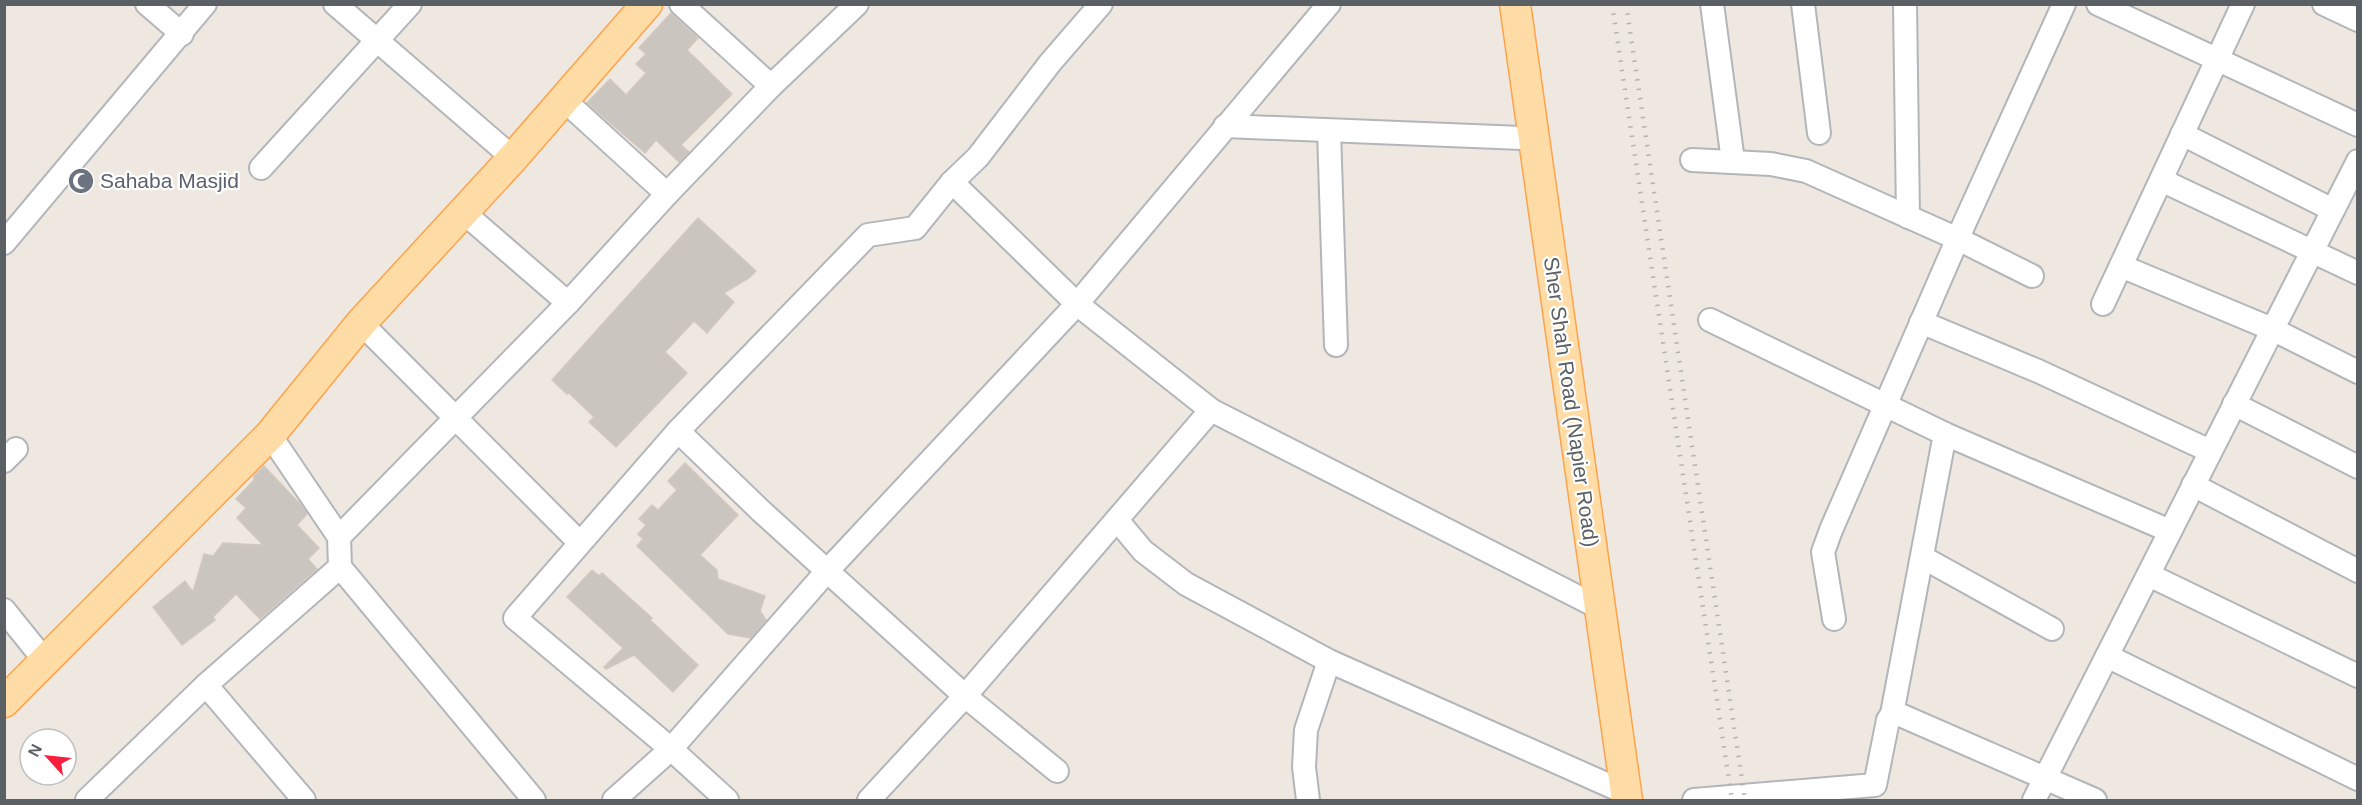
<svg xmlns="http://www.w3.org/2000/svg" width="2362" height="805" viewBox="0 0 2362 805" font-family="Arial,sans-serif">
<rect width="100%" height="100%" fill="#eee8e1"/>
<g fill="#cbc5c0" stroke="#d3c8bf" stroke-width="1.5">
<path d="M671,13L698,38L687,50L732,94L681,145L689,152L679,162L656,140L645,153L587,103L610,79L626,95L646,73L636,64L646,54L639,48Z"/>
<path d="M698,218L756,271L749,278L724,293L734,302L707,333L694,321L665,352L687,373L616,447L589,422L594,417L569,393L567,394L552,380Z"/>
<path d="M685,463L738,515L700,555L717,570L718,579L765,596L760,611L766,620L751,638L728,634L637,546L643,539L638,534L646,525L639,519L652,505L658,510L677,490L668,481Z"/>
<path d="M264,466L300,504L307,514L297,525L319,548L308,559L317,569L260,619L236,594L213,617L215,620L182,645L153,607L185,581L193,592L204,554L213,556L223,543L263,545L237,518L246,508L236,499L254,480V476Z"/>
<path d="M592,570L599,576L602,573L652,618L650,620L698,665L673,692L634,655L606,669L604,667L623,648L567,597Z"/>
</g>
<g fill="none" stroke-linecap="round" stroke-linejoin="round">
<g stroke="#b2b6ba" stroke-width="26">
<g id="minor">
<path d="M147,4L182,34"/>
<path d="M335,4L513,158"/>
<path d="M681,4L771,86"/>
<path d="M1712,4L1733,161"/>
<path d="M1803,4L1819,133"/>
<path d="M1905,4L1908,217"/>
<path d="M2098,4L2358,125"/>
<path d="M2324,4L2358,20"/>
<path d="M564,100L667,194"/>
<path d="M1225,126L1522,138"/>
<path d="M1329,131L1336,345"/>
<path d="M2182,134L2333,210"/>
<path d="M1692,160L1771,164L1806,171L1958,239L2032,276"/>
<path d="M261,168L410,4"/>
<path d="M2161,180L2358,273"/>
<path d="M952,182L1077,304L1211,410L1590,603"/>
<path d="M463,212L568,303"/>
<path d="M4,243L205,4"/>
<path d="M2121,266L2272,329L2358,372"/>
<path d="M2103,304L2243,4"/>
<path d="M1710,320L1945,434L2170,531"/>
<path d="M1921,322L2038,371L2210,451"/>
<path d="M361,323L580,543"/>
<path d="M2234,404L2358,467"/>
<path d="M678,431L761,511L965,696L1057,771"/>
<path d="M270,435L339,537L340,567L534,800"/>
<path d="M4,461L16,449"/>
<path d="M2193,485L2358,571"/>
<path d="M1117,520L1143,551L1186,584L1329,661L1615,788"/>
<path d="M339,537L568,303L667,194L771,86L857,4"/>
<path d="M1922,557L2052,629"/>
<path d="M2149,575L2358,676"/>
<path d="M4,610L45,661"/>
<path d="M1834,619L1823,552L1831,530L1965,222L2064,4"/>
<path d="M2107,656L2358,779"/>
<path d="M206,685L304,800"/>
<path d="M1892,714L1945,434"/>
<path d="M87,800L206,685L340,567"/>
<path d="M614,800L671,749L828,570L1077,304L1329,4"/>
<path d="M727,800L671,749L515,618L678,431L868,235L915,228L952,182L978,157L1050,63L1101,4"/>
<path d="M869,800L965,696L1211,410"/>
<path d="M1308,800L1304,767L1306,730L1329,661"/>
<path d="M1694,800L1875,785L1888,720L1892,714H1898L2095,800"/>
<path d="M2034,800L2358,161"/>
</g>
</g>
<g stroke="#fda34b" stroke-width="33">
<g id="major">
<path d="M1515,4L1627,800"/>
<path d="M4,702L270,435L361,323L513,158L647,4"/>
</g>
</g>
<use href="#minor" stroke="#fff" stroke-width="22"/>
<use href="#major" stroke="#ffdca5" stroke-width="30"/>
<g stroke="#b1b2b3" stroke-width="4.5" stroke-dasharray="1.5 8" stroke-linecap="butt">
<path d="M1612,4L1732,800"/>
<path d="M1626,4L1745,800"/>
</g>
</g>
<defs>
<g id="mosque-disc" transform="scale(1.35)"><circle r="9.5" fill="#6b7280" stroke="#fff"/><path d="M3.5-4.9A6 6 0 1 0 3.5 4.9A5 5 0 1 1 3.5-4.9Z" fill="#fff"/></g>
</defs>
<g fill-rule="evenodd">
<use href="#mosque-disc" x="81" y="181"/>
</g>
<g text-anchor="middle" stroke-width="4.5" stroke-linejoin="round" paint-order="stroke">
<g font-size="21" fill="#5b616d" stroke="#fff" text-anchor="start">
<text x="100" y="188">Sahaba Masjid</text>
</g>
<g font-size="21" fill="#5a6063" stroke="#fff">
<text transform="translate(1571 402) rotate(82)" y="7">Sher Shah Road (Napier Road)</text>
</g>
</g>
<rect width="2362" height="805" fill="none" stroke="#5a6063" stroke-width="12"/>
<g transform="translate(48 757) rotate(297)"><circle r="28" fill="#ffffff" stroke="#bdbfc1" stroke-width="1.5"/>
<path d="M0-4.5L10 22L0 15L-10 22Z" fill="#f71e3e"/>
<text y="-9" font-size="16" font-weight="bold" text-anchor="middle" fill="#5a6063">N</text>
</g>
</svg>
